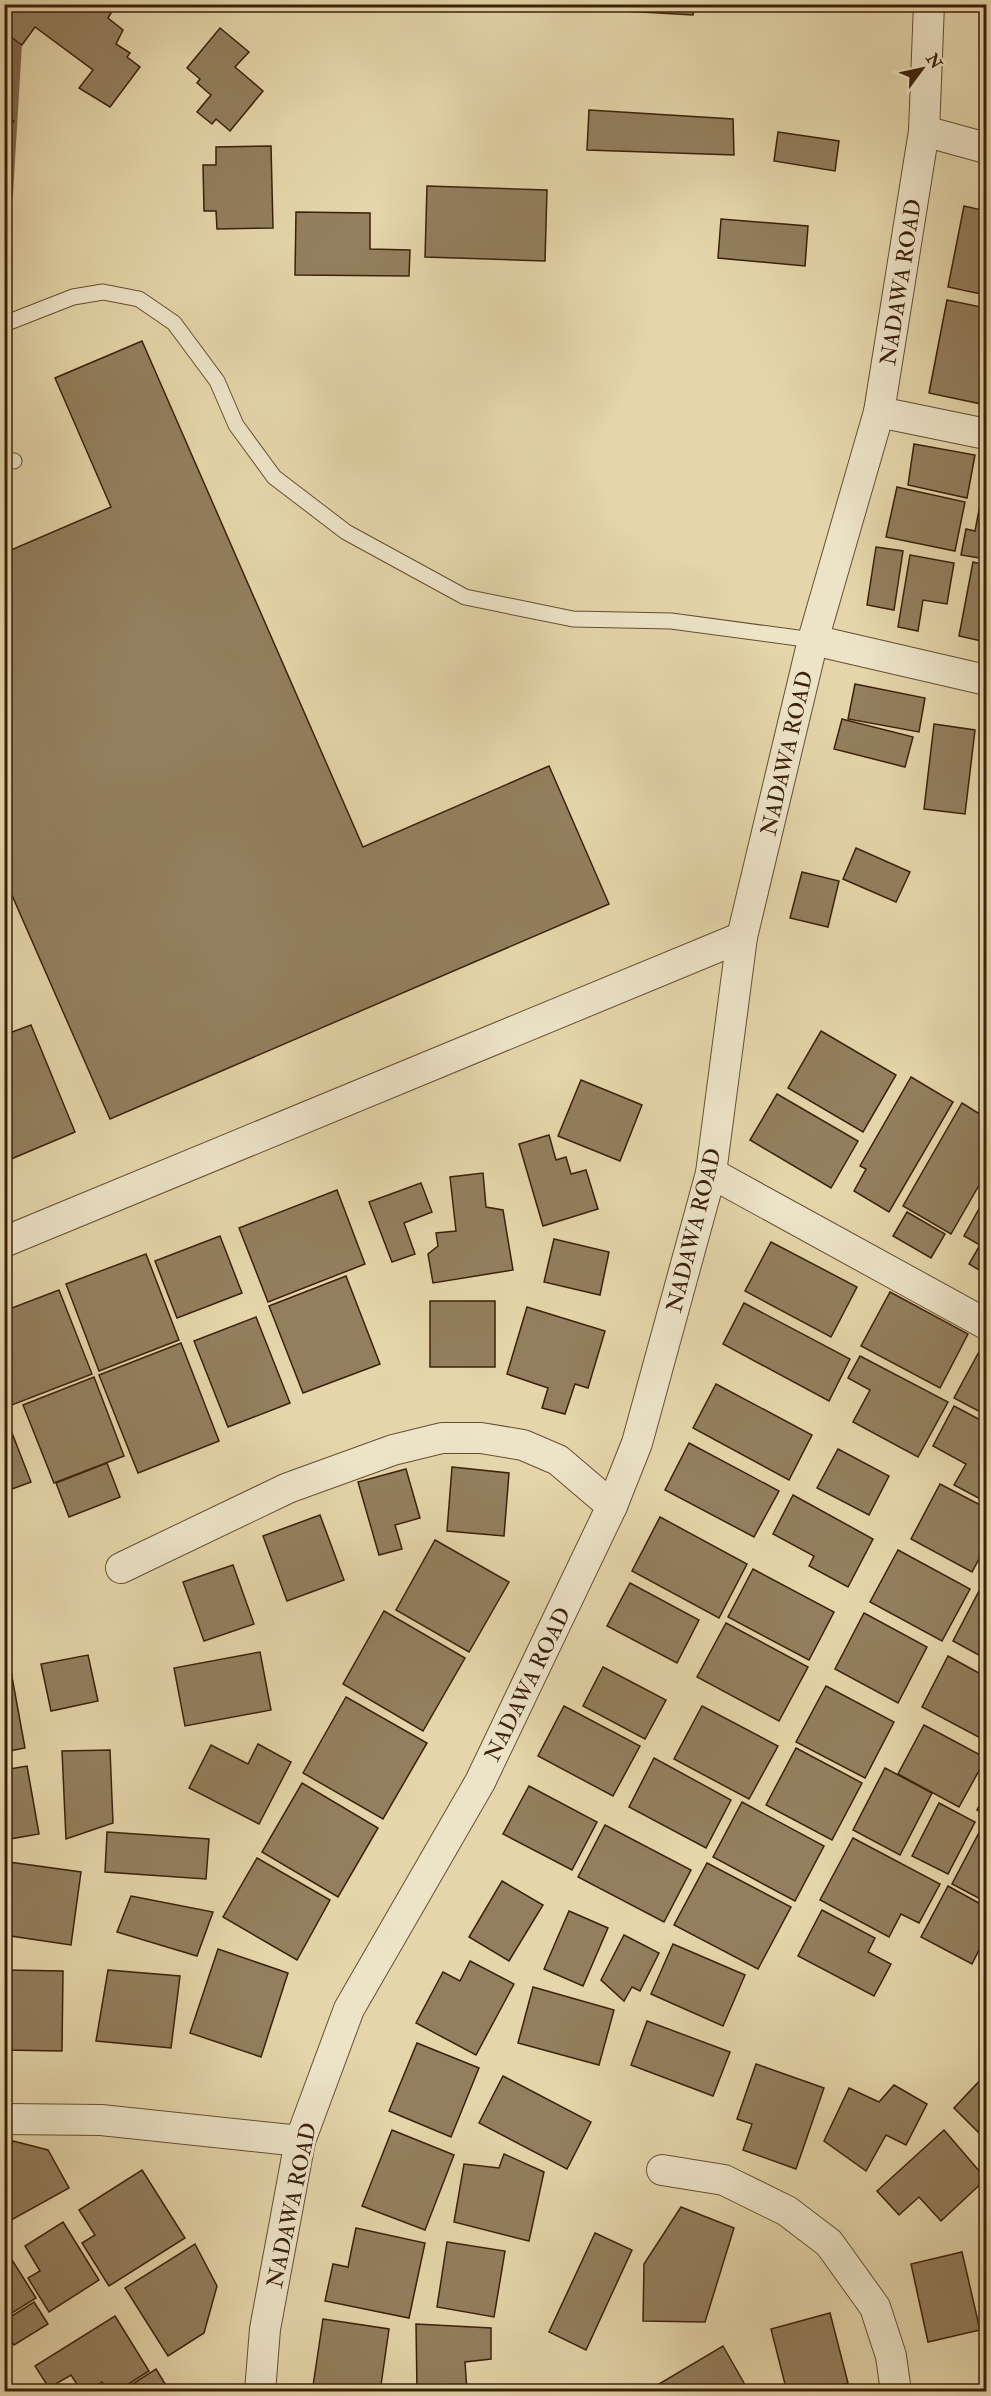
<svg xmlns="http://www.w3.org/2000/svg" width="991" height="2396" viewBox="0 0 991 2396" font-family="'IM FELL Double Pica',serif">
<rect width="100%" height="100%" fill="#e4d6aa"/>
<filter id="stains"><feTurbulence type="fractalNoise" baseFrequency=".00333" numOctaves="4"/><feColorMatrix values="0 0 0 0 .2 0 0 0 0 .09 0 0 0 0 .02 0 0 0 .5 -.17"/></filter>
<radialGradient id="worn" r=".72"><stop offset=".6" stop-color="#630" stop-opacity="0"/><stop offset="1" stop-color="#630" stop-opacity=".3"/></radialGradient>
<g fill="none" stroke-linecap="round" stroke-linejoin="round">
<path stroke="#7f684a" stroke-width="10" d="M8,194L18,27"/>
</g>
<g fill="#937f5e" stroke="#3c200b" stroke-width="1.5">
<path d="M6,4H102L111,13L108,18L123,30L116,44L130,53L127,57L140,67L110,107L79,88L93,70L35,27L22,45L4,32Z"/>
<path d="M608,4H696L693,15L607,10Z"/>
<path d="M220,28L249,52L235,67L263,91L230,131L216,119L212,124L197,112L211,95L197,83L200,79L187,68Z"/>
<path d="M589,110L733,119L734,155L587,150Z"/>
<path d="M4,113L14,121L4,132Z"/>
<path d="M778,132L839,141L835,171L774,161Z"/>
<path d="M271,146L273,228L217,229L216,211H204L203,165H216V147Z"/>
<path d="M427,186L547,190L545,261L425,257Z"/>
<path d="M964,206L986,211V295L948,287Z"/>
<path d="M296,212L370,213V249L410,250L409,276L295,275Z"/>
<path d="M721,219L808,226L805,266L718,258Z"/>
<path d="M947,300L986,308V405L929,393Z"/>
<path d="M142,341L363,847L549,766L609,904L110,1119L4,877V553L111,507L55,378Z"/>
<path d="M914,444L975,455L967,498L908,485Z"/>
<path d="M984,484H986V559L961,555L966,529L975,531Z"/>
<path d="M897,487L965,502L955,551L886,537Z"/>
<path d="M876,547L903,551L894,610L867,605Z"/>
<path d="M910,555L954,563L947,604L923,600L918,631L898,627Z"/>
<path d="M973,562L986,565V642L959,636Z"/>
<path d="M855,684L925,698L919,732L848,719Z"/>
<path d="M842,719L913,737L905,767L834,749Z"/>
<path d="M934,724L975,730L965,814L924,809Z"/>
<path d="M856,848L910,872L896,902L843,879Z"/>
<path d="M802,872L839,881L828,927L790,918Z"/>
<path d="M31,1025L75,1132L4,1162V1035Z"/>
<path d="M821,1031L896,1075L863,1132L788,1088Z"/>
<path d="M911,1077L953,1102L889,1212L854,1191L866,1169L860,1166Z"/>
<path d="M581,1080L642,1105L620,1161L558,1136Z"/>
<path d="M777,1094L858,1141L831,1188L750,1140Z"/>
<path d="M962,1103L986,1118V1173L951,1234L903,1206Z"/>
<path d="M549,1135L556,1160L566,1157L571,1174L586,1170L598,1209L543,1226L519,1144Z"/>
<path d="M483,1173L486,1207L503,1210L513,1270L433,1283L428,1254L438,1246L436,1233L456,1231L450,1177Z"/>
<path d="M421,1183L432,1212L404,1223L415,1254L392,1262L369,1202Z"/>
<path d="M337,1190L365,1264L268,1302L239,1228Z"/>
<path d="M986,1196V1274L969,1264L980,1245L964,1236Z"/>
<path d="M907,1212L945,1234L931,1258L893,1236Z"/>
<path d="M220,1236L242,1293L177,1318L155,1261Z"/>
<path d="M554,1239L609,1252L600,1295L544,1282Z"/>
<path d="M771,1242L857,1287L831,1337L745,1291Z"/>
<path d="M146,1254L179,1340L99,1371L66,1284Z"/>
<path d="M346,1276L380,1364L303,1393L269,1306Z"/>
<path d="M59,1290L92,1374L4,1408V1311Z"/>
<path d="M890,1292L968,1334L940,1388L861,1346Z"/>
<rect x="430" y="1301" width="65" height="66"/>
<path d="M744,1303L850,1359L829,1401L723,1344Z"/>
<path d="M527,1307L605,1331L588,1388L575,1384L565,1414L542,1408L548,1388L507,1374Z"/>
<path d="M256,1317L290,1403L228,1427L194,1341Z"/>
<path d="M181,1343L219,1441L138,1473L99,1375Z"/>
<path d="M980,1350L986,1353V1415L954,1398Z"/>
<path d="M860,1356L948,1402L918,1457L853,1422L870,1390L848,1378Z"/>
<path d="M94,1377L124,1456L54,1483L23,1405Z"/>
<path d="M716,1384L812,1435L789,1480L693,1428Z"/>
<path d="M954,1406L986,1423V1502L954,1485L966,1464L933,1446Z"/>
<path d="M7,1420L31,1482L4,1492V1421Z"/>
<path d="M689,1443L779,1491L754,1537L665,1490Z"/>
<path d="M838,1449L889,1476L869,1515L817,1488Z"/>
<path d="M107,1463L120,1497L69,1517L56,1483Z"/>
<path d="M452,1467L509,1473L504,1536L447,1531Z"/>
<path d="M406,1469L420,1518L395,1525L402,1549L379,1555L358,1482Z"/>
<path d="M940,1484L986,1508V1546L972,1572L911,1539Z"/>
<path d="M793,1495L873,1539L848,1587L809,1566L814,1556L773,1534Z"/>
<path d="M320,1515L344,1580L287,1601L263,1536Z"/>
<path d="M660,1517L747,1564L719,1618L632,1571Z"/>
<path d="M435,1540L509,1582L469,1652L396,1610Z"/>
<path d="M898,1550L970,1589L942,1641L870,1602Z"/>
<path d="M233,1565L254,1624L204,1641L183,1582Z"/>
<path d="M753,1569L834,1612L809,1660L728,1617Z"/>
<path d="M630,1583L699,1620L677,1663L607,1626Z"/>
<path d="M979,1591L986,1595V1659L953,1641Z"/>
<path d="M384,1611L465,1658L423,1731L343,1684Z"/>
<path d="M864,1613L927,1647L898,1703L835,1669Z"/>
<path d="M726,1623L808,1667L779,1721L697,1677Z"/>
<path d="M260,1652L271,1710L185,1726L174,1668Z"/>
<path d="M8,1655L25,1748L4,1752V1656Z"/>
<path d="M88,1655L98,1701L51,1711L41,1664Z"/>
<path d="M948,1656L986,1677V1741L922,1707Z"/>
<path d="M603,1667L666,1700L645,1739L583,1706Z"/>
<path d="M826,1686L894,1722L865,1778L796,1742Z"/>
<path d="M346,1697L427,1743L383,1819L303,1773Z"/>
<path d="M564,1706L640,1746L613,1796L538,1756Z"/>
<path d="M702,1706L778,1746L749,1799L674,1759Z"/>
<path d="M924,1725L986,1758L959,1807L898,1774Z"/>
<path d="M258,1744L291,1762L259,1824L189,1788L211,1745L248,1764Z"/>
<path d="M796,1748L862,1783L832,1840L766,1805Z"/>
<path d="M110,1750L113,1823L66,1839L62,1751Z"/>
<path d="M654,1758L731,1800L706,1848L629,1807Z"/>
<path d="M27,1766L39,1834L4,1840V1770Z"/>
<path d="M885,1768L932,1793L900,1855L853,1830Z"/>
<path d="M302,1783L378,1828L338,1897L262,1852Z"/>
<path d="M529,1786L597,1822L572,1870L503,1834Z"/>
<path d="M986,1793V1815L977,1810Z"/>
<path d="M742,1802L824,1846L795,1901L713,1857Z"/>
<path d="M939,1803L975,1822L948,1874L912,1856Z"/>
<path d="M605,1825L691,1870L664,1922L578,1877Z"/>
<path d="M982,1827L986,1829V1902L952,1884Z"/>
<path d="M107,1832L209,1839L206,1879L105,1872Z"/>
<path d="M853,1838L940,1884L919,1923L901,1914L889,1937L820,1900Z"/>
<path d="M257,1858L330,1900L297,1960L223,1917Z"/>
<path d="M9,1862L81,1872L71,1945L4,1935V1897Z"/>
<path d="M707,1863L791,1907L758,1969L674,1925Z"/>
<path d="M502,1881L543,1905L509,1961L469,1937Z"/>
<path d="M948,1886L986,1907V1936L972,1964L921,1937Z"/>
<path d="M131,1896L213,1912L197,1956L117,1932Z"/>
<path d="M822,1910L875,1938L868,1952L891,1964L874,1996L798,1956Z"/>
<path d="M569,1911L608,1928L583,1986L544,1969Z"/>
<path d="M624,1935L659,1953L640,1991L632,1987L624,2001L601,1980Z"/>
<path d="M673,1944L745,1975L723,2026L651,1994Z"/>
<path d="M218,1949L288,1973L261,2057L190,2033Z"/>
<path d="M470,1961L514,1984L476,2055L416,2023L443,1972L460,1981Z"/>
<path d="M4,1970L63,1971L62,2051L4,2050Z"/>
<path d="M108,1970L180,1976L171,2048L96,2041Z"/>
<path d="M533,1987L614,2010L599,2065L518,2043Z"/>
<path d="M647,2021L730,2052L713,2096L631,2065Z"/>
<path d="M417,2043L479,2068L451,2137L389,2111Z"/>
<path d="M756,2064L824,2088L796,2169L743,2150L752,2124L737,2119Z"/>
<path d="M986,2074V2140L954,2108Z"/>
<path d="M503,2076L591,2122L567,2169L479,2123Z"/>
<path d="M894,2085L927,2104L906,2145L886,2135L866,2171L824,2141L849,2088L879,2102Z"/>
<path d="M392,2130L454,2155L425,2230L362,2206Z"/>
<path d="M944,2130L986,2179L941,2221L919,2197L899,2215L877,2191Z"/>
<path d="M13,2141L48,2150L69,2188L4,2224V2156Z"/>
<path d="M504,2154L544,2172L529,2241L454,2222L464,2164L499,2168Z"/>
<path d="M142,2170L185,2238L109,2286L82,2243L95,2235L79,2210Z"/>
<path d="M681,2207L734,2228L705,2322L643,2321L644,2264Z"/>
<path d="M63,2222L99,2280L49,2312L28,2278L40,2271L25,2246Z"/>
<path d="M356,2228L425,2243L409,2318L325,2301L333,2264L348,2267Z"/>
<path d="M595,2233L632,2250L586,2350L549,2332Z"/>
<path d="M447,2242L505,2251L494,2317L437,2307Z"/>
<path d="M195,2244L217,2286L204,2333L168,2356L125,2288Z"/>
<path d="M7,2252L36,2298L4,2318V2253Z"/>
<path d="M962,2252L980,2330L928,2342L911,2264Z"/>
<path d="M34,2302L48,2324L14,2345L4,2330V2321Z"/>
<path d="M830,2313L848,2383L813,2392H787L771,2329Z"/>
<path d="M115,2316L149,2371L116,2392H108L102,2382L87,2392H82L71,2375L49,2388L35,2366Z"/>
<path d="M323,2319L389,2329L380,2392H350L313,2386Z"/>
<path d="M416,2324L491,2328V2359L465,2362L467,2392H417Z"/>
<path d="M723,2346L748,2390L664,2392L659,2384Z"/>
<path d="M156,2369L170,2392H120Z"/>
</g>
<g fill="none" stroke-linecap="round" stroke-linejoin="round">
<g stroke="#664e33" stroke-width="17">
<g id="service">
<path d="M4,324L73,297L103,292L139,299L174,323L217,381L236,425L274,477L346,532L465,597L573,619L671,621L813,640"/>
<path d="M4,460L14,461"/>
</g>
</g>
<g stroke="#664e33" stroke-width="32">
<g id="minor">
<path d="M924,131L986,148"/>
<path d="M879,412L986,434"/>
<path d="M813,640L986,680"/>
<path d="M711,1173L986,1324"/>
<path d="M4,1242L742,937"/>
<path d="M121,1568L288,1488L393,1450L442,1438H481L523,1445L558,1460L612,1506"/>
<path d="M4,2119L101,2120L300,2141"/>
<path d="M662,2170L724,2180L787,2211L829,2243L875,2307L891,2356L896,2392"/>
<path d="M260,2392L265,2329L300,2141L349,2009L480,1782L612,1506L637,1443L711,1173L742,937L813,640L879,412L924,131L929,4"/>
</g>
</g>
<use href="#service" stroke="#ede4c8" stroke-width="15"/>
<use href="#minor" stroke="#ede4c8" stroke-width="30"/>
</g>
<g text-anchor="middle" stroke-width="6" stroke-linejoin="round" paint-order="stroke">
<g font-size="22" fill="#3c200b" stroke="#ede4c8">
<text transform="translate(900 282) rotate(-81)" y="8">NADAWA ROAD</text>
<text transform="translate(786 753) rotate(-77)" y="8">NADAWA ROAD</text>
<text transform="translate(693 1230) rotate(-76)" y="8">NADAWA ROAD</text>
<text transform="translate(527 1684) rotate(-64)" y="8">NADAWA ROAD</text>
<text transform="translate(291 2205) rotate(-78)" y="8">NADAWA ROAD</text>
</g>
</g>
<rect width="991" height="2396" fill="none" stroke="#e4d6aa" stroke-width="24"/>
<rect x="6" y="6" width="979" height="2384" fill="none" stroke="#3c200b" stroke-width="3"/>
<rect x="12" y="12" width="967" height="2372" fill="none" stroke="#3c200b" stroke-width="1.5"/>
<g transform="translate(922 69) rotate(57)" stroke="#ede4c8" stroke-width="4.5" paint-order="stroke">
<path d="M0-4.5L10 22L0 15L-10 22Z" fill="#3c200b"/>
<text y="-9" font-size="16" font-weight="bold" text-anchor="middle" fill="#3c200b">N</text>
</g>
<rect width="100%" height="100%" filter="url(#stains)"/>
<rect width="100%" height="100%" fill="url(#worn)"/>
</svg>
